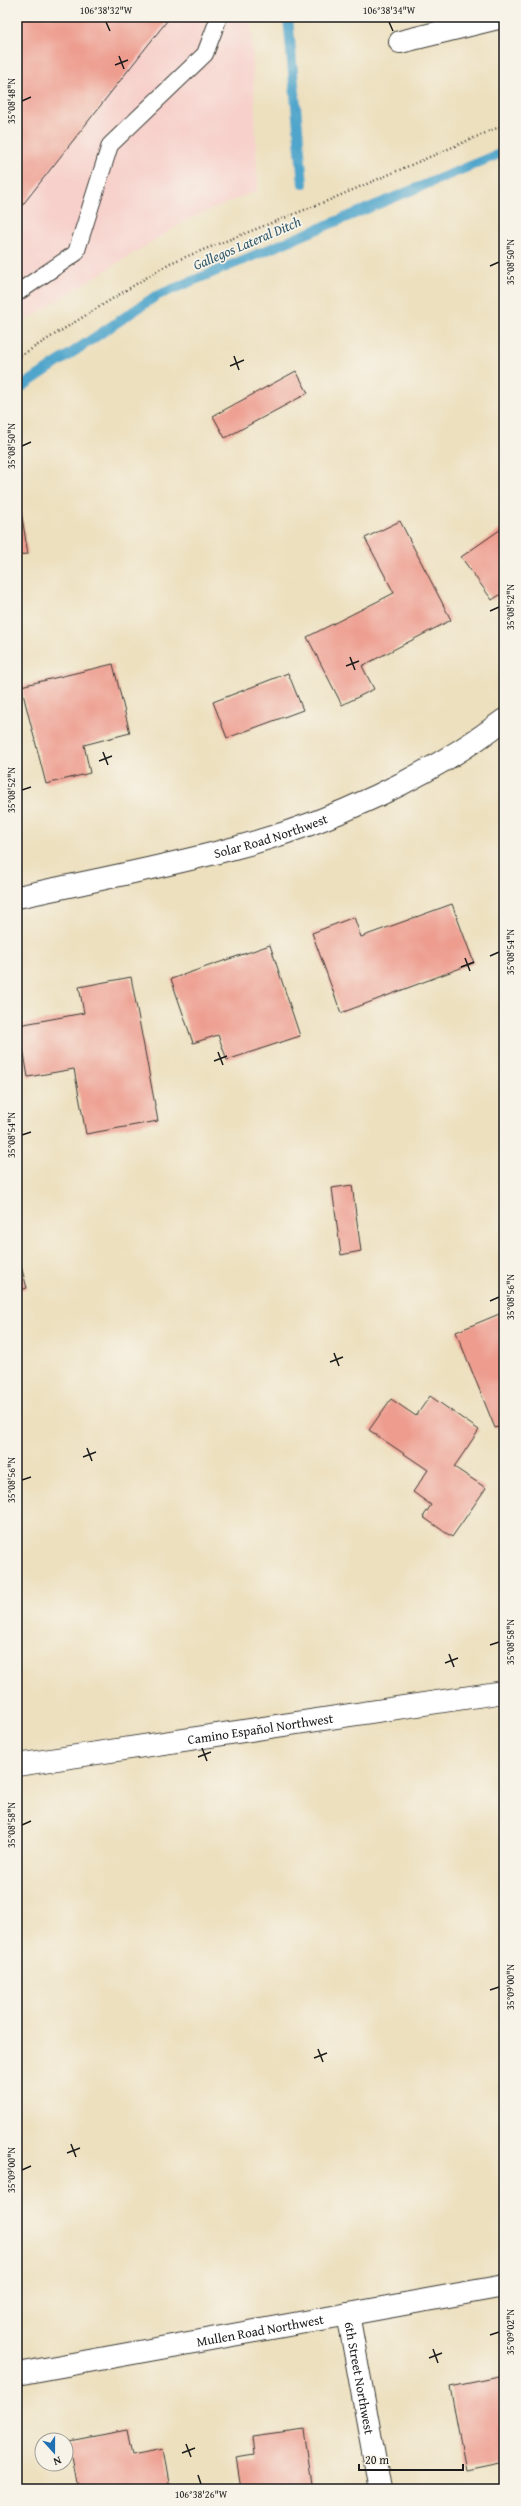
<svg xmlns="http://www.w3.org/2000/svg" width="521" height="2506" viewBox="0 0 521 2506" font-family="'Gentium Book Plus',serif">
<rect width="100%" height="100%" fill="#f7f3e8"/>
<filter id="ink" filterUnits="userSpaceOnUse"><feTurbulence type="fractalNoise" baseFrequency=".025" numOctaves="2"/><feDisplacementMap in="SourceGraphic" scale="8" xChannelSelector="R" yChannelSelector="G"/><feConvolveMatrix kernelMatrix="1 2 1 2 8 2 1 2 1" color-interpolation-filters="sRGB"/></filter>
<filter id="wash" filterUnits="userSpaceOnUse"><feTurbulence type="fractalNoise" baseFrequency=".012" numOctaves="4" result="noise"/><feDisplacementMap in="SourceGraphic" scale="16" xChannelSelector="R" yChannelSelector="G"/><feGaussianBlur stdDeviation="0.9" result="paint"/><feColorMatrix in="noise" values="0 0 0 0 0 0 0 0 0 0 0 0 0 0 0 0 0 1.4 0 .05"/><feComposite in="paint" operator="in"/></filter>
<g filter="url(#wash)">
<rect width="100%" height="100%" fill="#ede0bf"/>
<path fill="#f7d0cb" d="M17,17H251L258,190L187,220L17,326Z"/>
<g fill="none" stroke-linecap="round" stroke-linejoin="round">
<g stroke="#4fa5cb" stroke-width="10">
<path d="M288,17L303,184"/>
<path d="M17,390L156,296L504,152"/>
</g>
</g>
<g id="blocks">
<g fill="#ed9c8e">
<path d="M17,17H170L17,212Z"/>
<path d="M296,371L308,393L225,438L213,416Z"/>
<path d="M17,487L28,554L17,555Z"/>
<path d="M400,521L451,620L362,666L374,689L342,705L307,637L394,593L365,538Z"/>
<path d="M504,527V592L492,600L461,557Z"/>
<path d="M113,664L130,733L84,745L90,773L46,784L21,686Z"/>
<path d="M288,673L303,710L227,738L213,702Z"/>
<path d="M452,904L474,963L341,1013L312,933L354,917L361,937Z"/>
<path d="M270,945L300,1036L227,1060L218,1035L193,1043L171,979Z"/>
<path d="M131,977L158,1121L86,1134L74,1069L28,1077L19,1025L84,1013L79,987Z"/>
<path d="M352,1185L361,1251L341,1255L332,1188Z"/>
<path d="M17,1252L27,1288L17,1291Z"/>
<path d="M504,1312V1425L495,1428L456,1332Z"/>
<path d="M430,1396L479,1430L454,1467L486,1488L452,1537L423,1517L431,1505L413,1492L428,1470L369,1430L391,1399L416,1416Z"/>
<path d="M504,2376V2462L466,2470L450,2387Z"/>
<path d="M304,2429L312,2484L278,2489H241L236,2458L254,2455L252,2436Z"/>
<path d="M127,2430L132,2455L163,2449L170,2489H78L69,2441Z"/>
</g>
</g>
</g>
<g filter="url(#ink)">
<use href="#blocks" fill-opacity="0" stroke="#3b3934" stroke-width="1"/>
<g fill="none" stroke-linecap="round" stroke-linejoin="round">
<g stroke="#3b3934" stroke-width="18">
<path id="service" d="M17,293L76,253L110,145L205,54L219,17"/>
</g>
<g stroke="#3b3934" stroke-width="24">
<g id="minor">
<path d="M400,42L502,17"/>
<path id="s1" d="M17,897C90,881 165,867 238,847C329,823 429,777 504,720"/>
<path id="s2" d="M17,1765L504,1692"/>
<path id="s3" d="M348,2314L380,2489"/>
<path id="s4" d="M17,2374L504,2286"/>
</g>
</g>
<path stroke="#3b3934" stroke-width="2.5" stroke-dasharray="1 3" stroke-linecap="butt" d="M17,358L170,263L327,201L504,125"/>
<use href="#service" stroke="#fff" stroke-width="16"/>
<use href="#minor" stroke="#fff" stroke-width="22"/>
</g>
</g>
<path fill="none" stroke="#1c1c1c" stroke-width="1.5" d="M106,22L110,31M389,22L393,31M119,56L124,69M115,65L128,60M22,101L31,97M490,266L499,262M234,356L239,370M230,366L244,360M22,446L31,442M490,611L499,607M350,657L355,670M346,666L359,661M103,752L108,765M99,761L112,756M22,790L31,787M490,956L499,952M465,958L470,971M461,967L474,962M218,1052L223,1065M214,1061L227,1056M22,1135L31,1132M490,1301L499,1297M334,1353L339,1366M330,1362L343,1357M87,1448L92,1461M83,1457L96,1452M22,1480L31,1477M490,1645L499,1642M449,1654L454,1667M445,1663L458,1658M202,1748L207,1761M198,1757L211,1752M22,1825L31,1821M490,1990L499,1987M318,2049L323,2062M314,2058L327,2053M71,2144L76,2157M67,2153L80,2148M22,2170L31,2166M490,2335L499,2332M433,2349L438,2363M429,2358L442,2353M186,2444L191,2457M182,2453L195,2448M198,2475L201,2484"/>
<g text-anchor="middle" stroke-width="3.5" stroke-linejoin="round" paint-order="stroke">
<g font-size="13" fill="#1c1c1c" stroke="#f7f3e8">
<text dy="5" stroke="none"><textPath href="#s1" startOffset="261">Solar Road Northwest</textPath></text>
<text dy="5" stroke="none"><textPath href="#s2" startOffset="246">Camino Español Northwest</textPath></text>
<text dy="5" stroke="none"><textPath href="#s4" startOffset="247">Mullen Road Northwest</textPath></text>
<text dy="5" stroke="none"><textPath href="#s3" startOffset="65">6th Street Northwest</textPath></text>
</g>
<g font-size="14" font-style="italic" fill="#335a6b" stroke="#f7f3e8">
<text transform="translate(247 243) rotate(-23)" y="5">Gallegos Lateral Ditch</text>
</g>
</g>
<rect width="521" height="2506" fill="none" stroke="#f7f3e8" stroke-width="44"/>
<g transform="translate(54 2452) rotate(159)"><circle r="19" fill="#f7f3e8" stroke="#9f9d96"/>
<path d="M0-3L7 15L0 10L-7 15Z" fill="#1f6fb2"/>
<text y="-6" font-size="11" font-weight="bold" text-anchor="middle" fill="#1c1c1c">N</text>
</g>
<path d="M359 2464v6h104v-6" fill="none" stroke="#1c1c1c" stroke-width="2"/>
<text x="365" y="2464" font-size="12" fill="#1c1c1c" stroke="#f7f3e8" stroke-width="3" paint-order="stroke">20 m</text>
<rect x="22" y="22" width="477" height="2462" fill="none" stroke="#1c1c1c" stroke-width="1.5"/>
<g font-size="10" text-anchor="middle" fill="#1c1c1c">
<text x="106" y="14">106°38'32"W</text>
<text x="389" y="14">106°38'34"W</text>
<text transform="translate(11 101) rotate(-90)" y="4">35°08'48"N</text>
<text transform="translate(510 262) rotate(-90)" y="4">35°08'50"N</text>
<text transform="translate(11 446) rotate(-90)" y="4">35°08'50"N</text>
<text transform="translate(510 607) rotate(-90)" y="4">35°08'52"N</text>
<text transform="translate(11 790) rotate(-90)" y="4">35°08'52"N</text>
<text transform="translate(510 952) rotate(-90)" y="4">35°08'54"N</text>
<text transform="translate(11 1135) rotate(-90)" y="4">35°08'54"N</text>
<text transform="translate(510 1297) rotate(-90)" y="4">35°08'56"N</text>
<text transform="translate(11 1480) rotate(-90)" y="4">35°08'56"N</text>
<text transform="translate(510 1642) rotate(-90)" y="4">35°08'58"N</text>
<text transform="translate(11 1825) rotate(-90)" y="4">35°08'58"N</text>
<text transform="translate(510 1987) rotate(-90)" y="4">35°09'00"N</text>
<text transform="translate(11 2170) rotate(-90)" y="4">35°09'00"N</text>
<text transform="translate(510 2332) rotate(-90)" y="4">35°09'02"N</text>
<text x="201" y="2498">106°38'26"W</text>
</g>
</svg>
